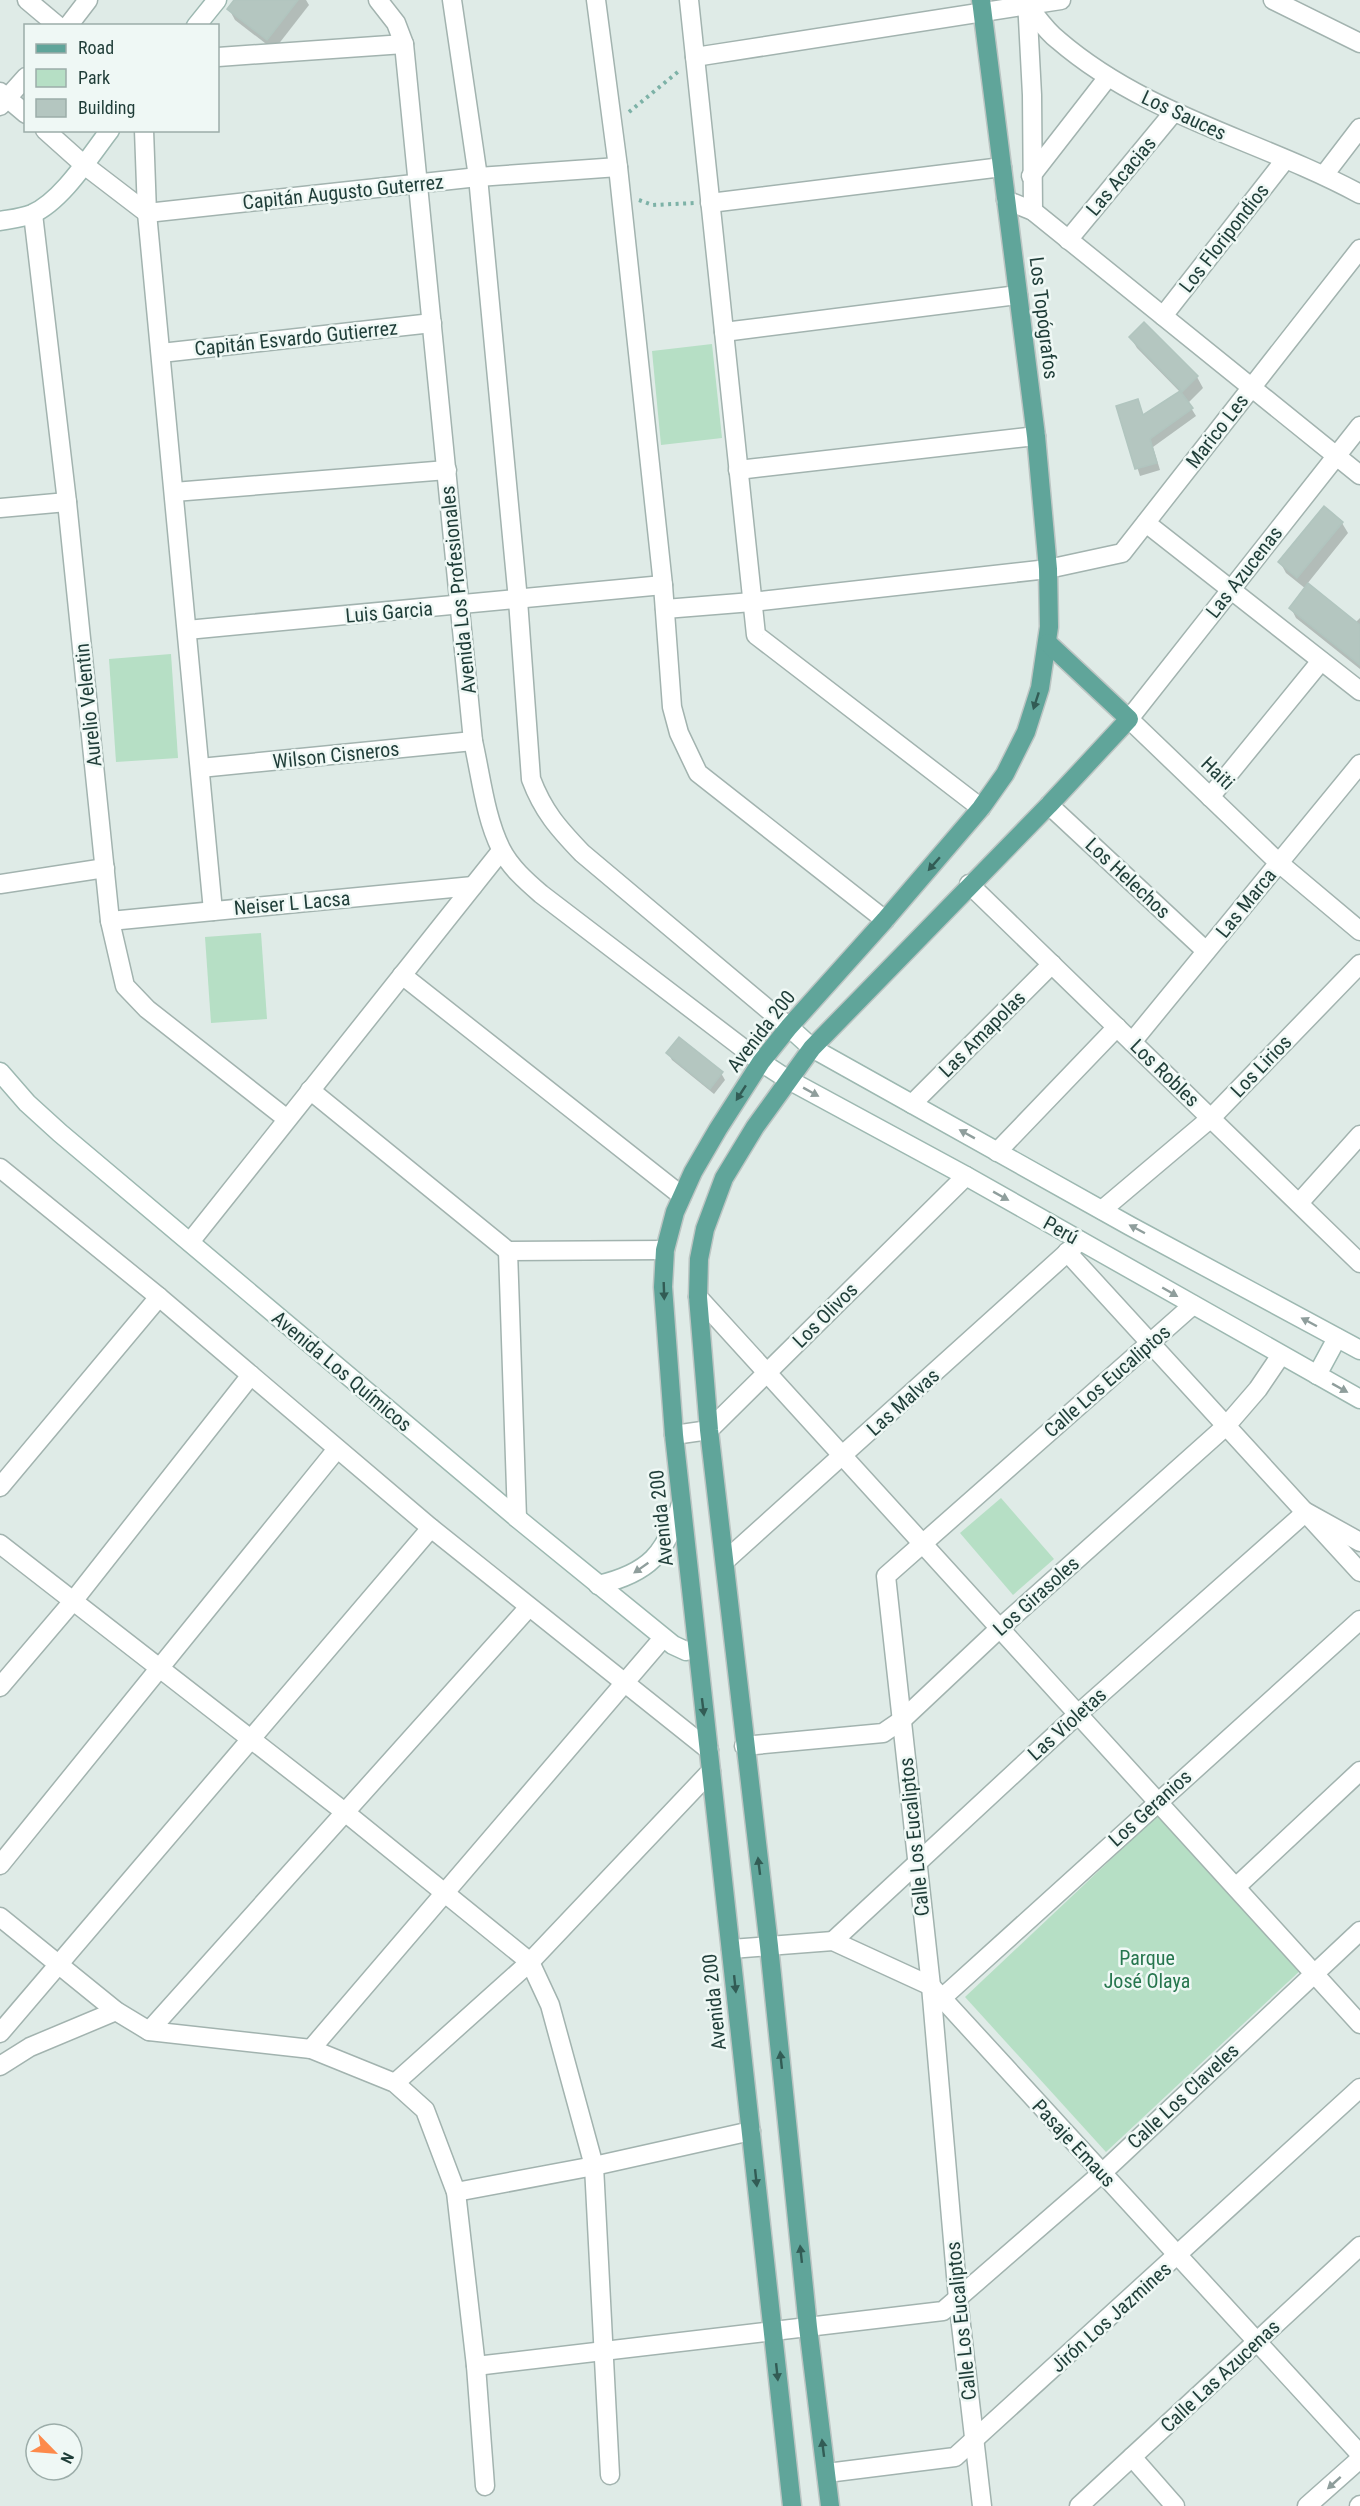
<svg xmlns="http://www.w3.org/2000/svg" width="1360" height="2506" viewBox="0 0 1360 2506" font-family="'Roboto Condensed',sans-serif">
<rect width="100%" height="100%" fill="#dfebe7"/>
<g fill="#b6dfc5">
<path d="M712,344L722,438L661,445L652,351Z"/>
<path d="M171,654L178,758L116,762L109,659Z"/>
<path d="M261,933L267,1019L211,1023L205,937Z"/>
<path d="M1001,1498L1054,1559L1013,1595L960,1533Z"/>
<path d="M1159,1814L1303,1968L1106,2152L965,1997Z"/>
</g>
<g fill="#0003">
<path d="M236,0H306L309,5L274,50L235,20L229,9Z"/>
<path d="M1131,338L1197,377L1203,388L1188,403L1196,416L1153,447L1160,470L1140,476L1118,407L1138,401L1144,417L1180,392L1137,348Z"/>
<path d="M1342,523L1348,533L1307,584L1355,623L1360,618V669L1296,618L1291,608L1306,589L1286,573L1280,562Z"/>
<path d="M668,1053L721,1073L725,1080L714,1094L672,1060Z"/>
</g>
<g fill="#b4c6c0" stroke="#b1c5bf" stroke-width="1.5">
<path d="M234,0H298L267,40L227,9Z"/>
<path d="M1144,322L1198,376L1182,392L1129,337Z"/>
<path d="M1180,391L1193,408L1150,439L1157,463L1135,469L1116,406L1138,399L1143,415Z"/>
<path d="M1324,506L1343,522L1297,578L1278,562Z"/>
<path d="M1308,583L1360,625V665L1289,608Z"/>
<path d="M679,1037L723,1072L710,1089L666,1053Z"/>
</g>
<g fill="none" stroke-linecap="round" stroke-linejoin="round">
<g stroke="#a2b3af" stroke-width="21">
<g id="minor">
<path d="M27,0L58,26"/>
<path d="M378,0L396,23L404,44L473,741C481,776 485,817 501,849C510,867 526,881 541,894L761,1062"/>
<path d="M452,0L478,177L518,600L531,779C543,811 558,828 582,853L789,1027"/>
<path d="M596,0L618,167L663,585L672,707L679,733L698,773L885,920"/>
<path d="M689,0L756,635L981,808"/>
<path d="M1027,0L1032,95L1033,211"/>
<path d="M1273,0L1360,43"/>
<path d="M68,26L88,0"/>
<path d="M218,57L404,44"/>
<path d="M695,57L1061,0"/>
<path d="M0,92L26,114"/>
<path d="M0,106L26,77"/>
<path d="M45,130L83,164L147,213L478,177L618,167"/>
<path d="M144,130L147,213L213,911"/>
<path d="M1324,175L1360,128"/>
<path d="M1031,176L1108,77"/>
<path d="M1006,200L1033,211L1360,475"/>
<path d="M710,203L1002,167"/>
<path d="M33,214L67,502L110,921L125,986L147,1009L287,1119"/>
<path d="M1068,240L1173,113"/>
<path d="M1163,316L1285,160"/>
<path d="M724,332L1018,295"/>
<path d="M161,353L432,323"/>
<path d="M1360,426L1129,719L1279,863L1360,931"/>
<path d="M738,470L1036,436"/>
<path d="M174,492L447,470"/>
<path d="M0,508L67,502"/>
<path d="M1146,523L1360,691"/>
<path d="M665,609L752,602L1048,569L1122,553L1360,249"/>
<path d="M187,630L663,585"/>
<path d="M200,768L473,741"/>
<path d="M1210,797L1321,661"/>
<path d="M1049,805L1206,951"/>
<path d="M0,884L105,868"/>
<path d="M969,884L1360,1263"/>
<path d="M110,921L473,886"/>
<path d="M402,975L682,1196"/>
<path d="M1132,1042L1360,764"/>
<path d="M310,1090L508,1251L665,1250"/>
<path d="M912,1104L1052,964"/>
<path d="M997,1152L1117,1027"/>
<path d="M0,1168L159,1297L431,1528L709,1750"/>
<path d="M1299,1203L1360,1135"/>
<path d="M1102,1210L1211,1118L1360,964"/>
<path d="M190,1242L501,851"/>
<path d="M508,1251L517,1518"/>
<path d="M1067,1252L1360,1572"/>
<path d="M698,1297L1360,2024"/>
<path d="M674,1435L709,1430L966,1176"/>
<path d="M0,1487L159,1297"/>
<path d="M0,1544L346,1813L530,1962L550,2005L594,2166L610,2475"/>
<path d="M725,1561L1080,1241"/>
<path d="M0,1687L74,1600L251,1375"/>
<path d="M744,1746L883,1733L902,1720L1001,1627L1226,1426L1258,1389L1281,1355"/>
<path d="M0,1865L337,1449"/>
<path d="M1236,1887L1360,1771"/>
<path d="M0,1917L116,2011L149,2031L311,2049L395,2083L425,2110L456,2192L476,2366L485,2486"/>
<path d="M833,1941L1079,1713L1306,1512L1360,1542"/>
<path d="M942,1998L1360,1620"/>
<path d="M149,2031L529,1607"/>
<path d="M0,2033L431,1528"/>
<path d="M311,2049L663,1638"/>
<path d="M0,2066L30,2047L116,2011"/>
<path d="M395,2083L530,1962L711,1771"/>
<path d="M456,2192L594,2166L751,2131"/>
<path d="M476,2366L943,2311L1102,2173L1360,1931"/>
<path d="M1132,2457L1175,2506"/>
<path d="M827,2473L955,2457L1360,2088"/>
<path d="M982,2506L958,2299L931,1986L886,1576L1193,1305"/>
<path d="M1079,2506L1360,2246"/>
</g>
</g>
<g stroke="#a2b3af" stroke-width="21">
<g id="tertiary">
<path d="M1028,6C1037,17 1046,31 1058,40C1146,116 1260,140 1360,194"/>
<path d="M731,1949L833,1941L931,1986L1360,2454"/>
<path d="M1307,2506L1360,2459"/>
<path d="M1359,2506L1360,2505"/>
</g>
</g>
<g stroke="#9db8b1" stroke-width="21">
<g id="secondary">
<path d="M196,26L217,0"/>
<path d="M0,221C11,219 22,218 32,214C62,201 90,156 110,130"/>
<path d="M789,1027L812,1048L1130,1226L1360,1350"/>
<path d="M761,1062L787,1079L966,1176L1360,1399"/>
<path d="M0,1072L27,1103L60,1133L517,1518L673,1645L686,1651L696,1649"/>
<path d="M1317,1375L1337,1338"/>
<path d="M598,1585C649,1573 666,1554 681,1504"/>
</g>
</g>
<g stroke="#bcc5c3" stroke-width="21">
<g id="primary">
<path d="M792,2506L674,1435L663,1287L665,1250L675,1212L693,1172L718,1129L761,1062L789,1027L885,920L981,808L1005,774L1026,732L1040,688L1049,627L1048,569L1036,436L981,0"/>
<path d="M830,2506L808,2327L769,1946L709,1430L698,1297L699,1259L705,1229L724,1178L755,1127L812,1048L1049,805L1129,719L1048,643"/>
</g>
</g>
<g stroke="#7db2a7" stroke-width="4" stroke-dasharray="3 4.5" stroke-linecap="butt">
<path d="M629,112L679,71"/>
<path d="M639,200L653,205L694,203"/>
</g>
<use href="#minor" stroke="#fff" stroke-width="18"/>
<use href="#tertiary" stroke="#fff" stroke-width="18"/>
<use href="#secondary" stroke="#fff" stroke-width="18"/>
<use href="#primary" stroke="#60a59a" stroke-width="18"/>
</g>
<defs><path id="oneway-solid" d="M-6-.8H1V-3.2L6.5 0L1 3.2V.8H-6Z" transform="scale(1.5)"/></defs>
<g fill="#325c55">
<use href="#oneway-solid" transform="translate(1036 701) rotate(108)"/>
<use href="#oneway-solid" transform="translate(934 864) rotate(131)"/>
<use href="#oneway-solid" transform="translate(741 1093) rotate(123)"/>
<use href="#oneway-solid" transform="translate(664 1291) rotate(88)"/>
<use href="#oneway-solid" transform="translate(703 1707) rotate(83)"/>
<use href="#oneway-solid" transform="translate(759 1866) rotate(-97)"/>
<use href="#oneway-solid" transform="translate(735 1984) rotate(84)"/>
<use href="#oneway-solid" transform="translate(781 2060) rotate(-96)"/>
<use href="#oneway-solid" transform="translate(756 2178) rotate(84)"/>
<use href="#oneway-solid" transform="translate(801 2254) rotate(-96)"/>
<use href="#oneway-solid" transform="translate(777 2372) rotate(84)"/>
<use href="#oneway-solid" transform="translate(823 2448) rotate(-97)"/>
</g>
<g fill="#8f9e9c">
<use href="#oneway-solid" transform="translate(811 1092) rotate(29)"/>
<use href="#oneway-solid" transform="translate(967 1134) rotate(-151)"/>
<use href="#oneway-solid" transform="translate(1001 1196) rotate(29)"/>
<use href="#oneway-solid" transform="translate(1137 1229) rotate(-152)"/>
<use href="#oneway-solid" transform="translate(1170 1292) rotate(30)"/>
<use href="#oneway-solid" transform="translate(1309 1322) rotate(-152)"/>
<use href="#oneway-solid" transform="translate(1340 1388) rotate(29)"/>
<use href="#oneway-solid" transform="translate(641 1568) rotate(145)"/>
<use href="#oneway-solid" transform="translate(1334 2483) rotate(138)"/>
</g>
<g text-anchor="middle" stroke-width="5" stroke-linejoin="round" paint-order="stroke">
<g font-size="20" fill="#1f3d38" stroke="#eff8f5">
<text transform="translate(1184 115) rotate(25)" y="7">Los Sauces</text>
<text transform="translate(1121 176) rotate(-50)" y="7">Las Acacias</text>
<text transform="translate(343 192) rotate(-6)" y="7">Capitán Augusto Guterrez</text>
<text transform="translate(1224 238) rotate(-52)" y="7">Los Floripondios</text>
<text transform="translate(1044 318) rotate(83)" y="7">Los Topógrafos</text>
<text transform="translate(296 338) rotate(-6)" y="7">Capitán Esvardo Gutierrez</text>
<text transform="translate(1217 431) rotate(-52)" y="7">Marico Les</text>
<text transform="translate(1244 572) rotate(-52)" y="7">Las Azucenas</text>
<text transform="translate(458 590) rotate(-96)" y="7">Avenida Los Profesionales</text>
<text transform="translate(389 612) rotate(-5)" y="7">Luis Garcia</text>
<text transform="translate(88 705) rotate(-96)" y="7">Aurelio Velentin</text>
<text transform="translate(336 755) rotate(-6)" y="7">Wilson Cisneros</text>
<text transform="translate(1218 773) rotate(44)" y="7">Haiti</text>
<text transform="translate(1128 878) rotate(43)" y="7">Los Helechos</text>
<text transform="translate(292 903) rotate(-5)" y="7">Neiser L Lacsa</text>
<text transform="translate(1246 903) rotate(-51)" y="7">Las Marca</text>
<text transform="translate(761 1031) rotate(-52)" y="7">Avenida 200</text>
<text transform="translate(982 1034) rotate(-45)" y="7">Las Amapolas</text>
<text transform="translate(1261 1066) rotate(-46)" y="7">Los Lirios</text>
<text transform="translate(1165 1073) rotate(44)" y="7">Los Robles</text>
<text transform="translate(1061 1230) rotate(29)" y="7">Perú</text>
<text transform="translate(825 1315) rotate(-45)" y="7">Los Olivos</text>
<text transform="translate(342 1371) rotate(40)" y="7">Avenida Los Químicos</text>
<text transform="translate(1107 1381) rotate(-41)" y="7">Calle Los Eucaliptos</text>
<text transform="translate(903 1402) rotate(-42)" y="7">Las Malvas</text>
<text transform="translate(661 1518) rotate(-96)" y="7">Avenida 200</text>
<text transform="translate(1036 1596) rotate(-42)" y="7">Los Girasoles</text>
<text transform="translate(1067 1724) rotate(-42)" y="7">Las Violetas</text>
<text transform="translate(1150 1808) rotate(-42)" y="7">Los Geranios</text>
<text transform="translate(914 1837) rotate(-96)" y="7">Calle Los Eucaliptos</text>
<text transform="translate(714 2002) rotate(-96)" y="7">Avenida 200</text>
<text transform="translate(1183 2096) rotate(-43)" y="7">Calle Los Claveles</text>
<text transform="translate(1074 2143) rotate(47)" y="7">Pasaje Emaus</text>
<text transform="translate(1111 2317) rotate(-42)" y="7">Jirón Los Jazmines</text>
<text transform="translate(961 2321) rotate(-96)" y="7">Calle Los Eucaliptos</text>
<text transform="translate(1220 2376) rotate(-43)" y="7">Calle Las Azucenas</text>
</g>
<g font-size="20" fill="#26764e" stroke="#eff8f5">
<text x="1147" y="1965">Parque<tspan x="1147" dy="23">José Olaya</tspan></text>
</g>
</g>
<rect x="24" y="24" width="195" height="108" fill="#eff8f5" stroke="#9cada9" stroke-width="1.5"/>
<rect x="36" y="44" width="30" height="9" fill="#60a59a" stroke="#9cada9" stroke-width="1.5"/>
<text x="78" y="54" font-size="18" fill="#1f3d38">Road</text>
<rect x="36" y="69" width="30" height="18" fill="#b6dfc5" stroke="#9cada9" stroke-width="1.5"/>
<text x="78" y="84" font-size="18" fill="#1f3d38">Park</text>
<rect x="36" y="99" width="30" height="18" fill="#b4c6c0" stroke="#9cada9" stroke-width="1.5"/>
<text x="78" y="114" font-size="18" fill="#1f3d38">Building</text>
<g transform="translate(54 2452) rotate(115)"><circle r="28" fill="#eff8f5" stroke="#9cada9" stroke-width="1.5"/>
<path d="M0-4.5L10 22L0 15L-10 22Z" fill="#fd8a4b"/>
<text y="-9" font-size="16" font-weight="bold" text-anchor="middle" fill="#1f3d38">N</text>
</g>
</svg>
